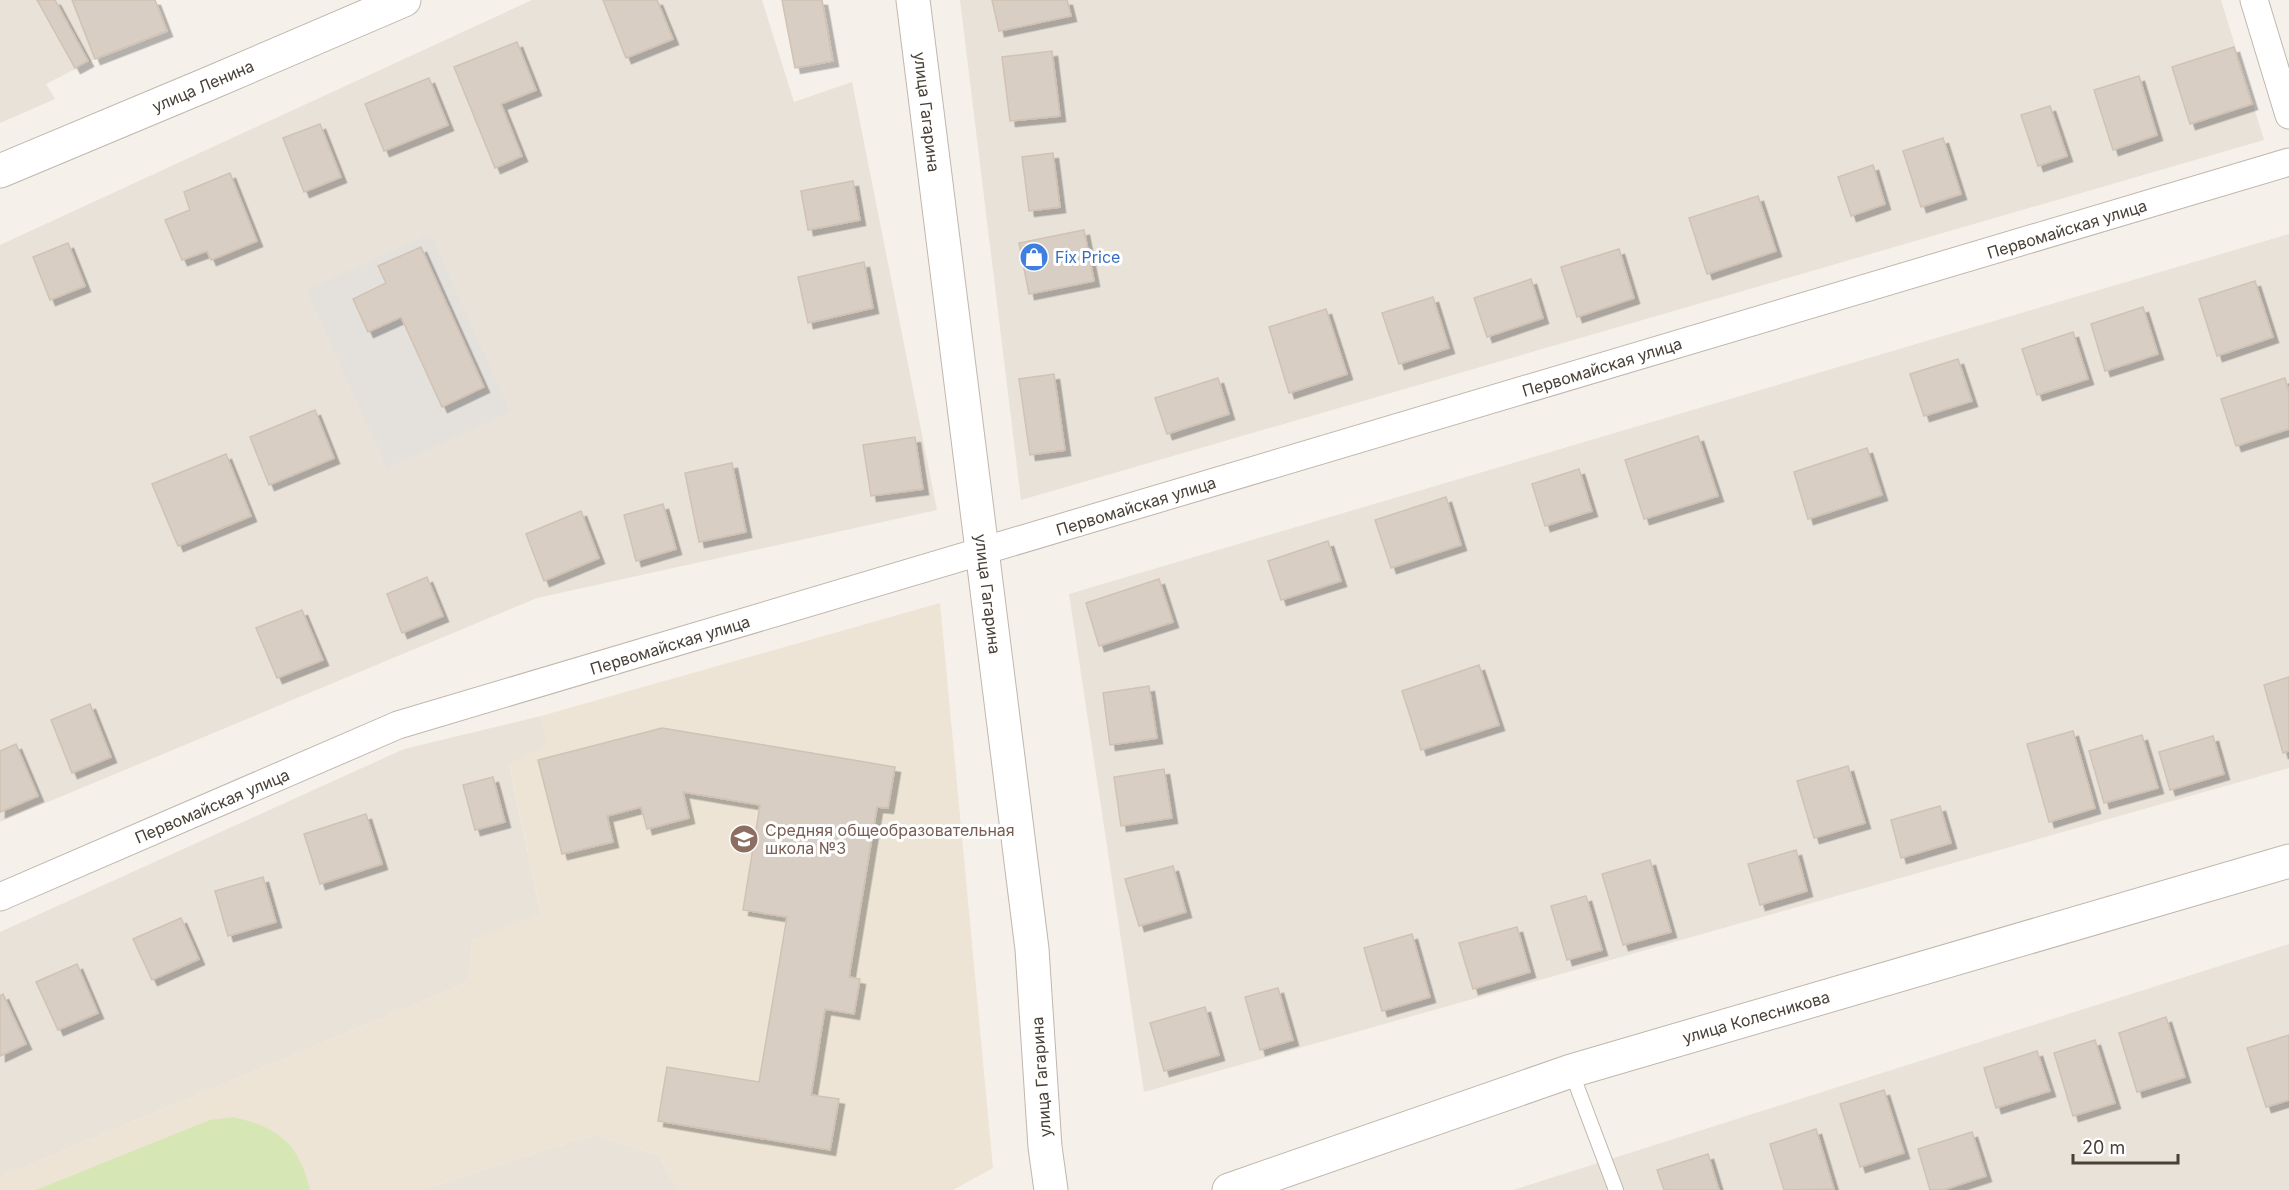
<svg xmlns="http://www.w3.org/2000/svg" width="2289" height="1190" viewBox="0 0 2289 1190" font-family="Inter,sans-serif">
<defs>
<filter id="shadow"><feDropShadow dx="5.5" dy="5.5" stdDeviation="0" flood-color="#0004"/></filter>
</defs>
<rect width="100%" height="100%" fill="#f5f0ea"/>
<g fill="#e8e2d9">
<path d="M0,0H72L95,59L46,84L55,99L0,123Z"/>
<path d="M532,0H762L794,102L852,82L937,510L537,598L0,822V245Z"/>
<path d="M960,0H2221L2264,140L1021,500Z"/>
<path d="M2289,234V768L1144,1092L1069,594Z"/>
<path d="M541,716L547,746L509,764L541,915L472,940L468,982L0,1177V932L404,749Z"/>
<path d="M2289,944V1190H1513Z"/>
<path d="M594,1135L658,1155L678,1190H421Z"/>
</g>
<path fill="#e4e0dc" d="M430,234L510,412L387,468L307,290Z"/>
<path fill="#ede4d5" d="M940,603L993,1168L953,1190H678L658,1155L594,1135L421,1190H0V1177L468,982L472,940L541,914L509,763L546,746L541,716Z"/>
<path fill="#d6e7b5" d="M233,1117C279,1127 299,1144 310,1190H36L210,1120Z"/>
<g fill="#d9cec3" stroke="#d1c2b3" stroke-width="1.5" filter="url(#shadow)">
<path d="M37,0H55L88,61L75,68Z"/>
<path d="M72,0H155L167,31L95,59Z"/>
<path d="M603,0H657L673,39L626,58Z"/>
<path d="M782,0H822L833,61L795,68Z"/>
<path d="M992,0H1067L1071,16L999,31Z"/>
<path d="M517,42L536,90L501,104L522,156L495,168L454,67Z"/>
<path d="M2234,47L2252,104L2190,124L2172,67Z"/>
<path d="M1052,51L1060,116L1010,121L1002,57Z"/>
<path d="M2139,76L2157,135L2113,150L2094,90Z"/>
<path d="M429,78L448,125L384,151L365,104Z"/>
<path d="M2050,106L2067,156L2038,166L2021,115Z"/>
<path d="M320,124L341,177L304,192L283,138Z"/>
<path d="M1943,138L1961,194L1921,207L1903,151Z"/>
<path d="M1053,153L1060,207L1029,211L1022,157Z"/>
<path d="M1873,165L1885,204L1851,216L1838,177Z"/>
<path d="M230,173L257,241L211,260L207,251L182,260L165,220L190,210L184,192Z"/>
<path d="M853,181L860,220L808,230L801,191Z"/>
<path d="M1758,196L1776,251L1707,274L1689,218Z"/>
<path d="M1084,230L1094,281L1029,294L1019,243Z"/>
<path d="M68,243L85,286L50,300L33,257Z"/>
<path d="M421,247L484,387L442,407L401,317L368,332L353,299L386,283L378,266Z"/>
<path d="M1619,249L1634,298L1577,317L1561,267Z"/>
<path d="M864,262L873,308L808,323L798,277Z"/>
<path d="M1531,279L1543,318L1487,337L1474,298Z"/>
<path d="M2255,281L2273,337L2217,356L2199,299Z"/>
<path d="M1433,297L1449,348L1399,364L1382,313Z"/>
<path d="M2143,307L2158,354L2105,371L2091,324Z"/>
<path d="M1326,309L1347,374L1289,393L1269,327Z"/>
<path d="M2073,332L2088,379L2037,395L2022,349Z"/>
<path d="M1958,359L1972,401L1924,416L1910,374Z"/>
<path d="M1054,374L1065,450L1030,455L1019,379Z"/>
<path d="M1218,378L1229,414L1167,434L1155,398Z"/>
<path d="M2285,378L2289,392V429L2236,446L2221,399Z"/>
<path d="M315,410L334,458L269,485L250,437Z"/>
<path d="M1698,436L1718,496L1644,519L1625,460Z"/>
<path d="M915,437L923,489L871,496L863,445Z"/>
<path d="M1867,448L1882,495L1808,519L1794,472Z"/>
<path d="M226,454L251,516L178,546L152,484Z"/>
<path d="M732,463L746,532L699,542L685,473Z"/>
<path d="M1579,469L1592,511L1545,526L1532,484Z"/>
<path d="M1446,497L1461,545L1391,568L1375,520Z"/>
<path d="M663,504L676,549L636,561L624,515Z"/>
<path d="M581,511L599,558L544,581L526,534Z"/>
<path d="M1328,541L1341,581L1281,600L1268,561Z"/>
<path d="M427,577L443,616L402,633L387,594Z"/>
<path d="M1159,579L1173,622L1099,646L1086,603Z"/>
<path d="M302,610L323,660L277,678L256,628Z"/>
<path d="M1479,665L1499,725L1421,750L1402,691Z"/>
<path d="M2289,677V751L2283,753L2264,685Z"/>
<path d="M1149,686L1157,738L1110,745L1103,693Z"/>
<path d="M90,704L111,757L72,773L51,720Z"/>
<path d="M662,728L895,767L888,808L877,807L849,977L860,979L854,1014L825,1009L811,1095L839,1099L830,1150L658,1121L667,1067L759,1082L787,917L743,910L760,805L683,792L689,818L647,829L641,807L607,816L613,842L562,854L538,760Z"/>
<path d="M2073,731L2095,808L2049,822L2027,744Z"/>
<path d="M2142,735L2158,788L2104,803L2089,751Z"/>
<path d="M2213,736L2224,774L2170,790L2159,752Z"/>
<path d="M16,744L38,796L0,812V751Z"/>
<path d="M1848,766L1865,823L1814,838L1797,781Z"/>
<path d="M1164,769L1172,818L1121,826L1114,777Z"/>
<path d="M493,777L505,822L475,830L463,785Z"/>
<path d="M1940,806L1951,843L1901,858L1891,820Z"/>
<path d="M366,814L382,864L320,884L304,834Z"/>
<path d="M1796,850L1807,891L1760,905L1748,864Z"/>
<path d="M1650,860L1671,932L1623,945L1602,874Z"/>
<path d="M1173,866L1186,912L1139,926L1125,879Z"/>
<path d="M263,877L276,922L228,936L215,891Z"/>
<path d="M1586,896L1602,950L1567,960L1551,906Z"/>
<path d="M181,918L199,959L152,980L133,939Z"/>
<path d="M1517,927L1530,972L1473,989L1459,943Z"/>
<path d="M1412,934L1430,997L1382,1011L1364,948Z"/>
<path d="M77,964L98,1013L58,1030L36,982Z"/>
<path d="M1278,988L1293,1040L1260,1050L1245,997Z"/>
<path d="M3,994L26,1044L0,1056V996Z"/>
<path d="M1205,1007L1219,1055L1164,1071L1150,1023Z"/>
<path d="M2166,1017L2185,1077L2137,1092L2119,1033Z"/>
<path d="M2289,1035V1100L2266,1107L2247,1048Z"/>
<path d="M2095,1040L2115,1103L2073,1116L2054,1053Z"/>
<path d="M2037,1051L2050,1091L1996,1108L1984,1068Z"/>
<path d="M1884,1090L1904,1153L1860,1167L1840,1104Z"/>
<path d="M1816,1129L1834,1189L1784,1190L1770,1144Z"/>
<path d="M1972,1132L1986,1176L1943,1190H1930L1918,1149Z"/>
<path d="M1708,1154L1719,1190H1664L1657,1170Z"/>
</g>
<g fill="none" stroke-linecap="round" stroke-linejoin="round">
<g stroke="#c0b7ad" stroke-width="16">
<path id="service" d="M1571,1071L1616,1190"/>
</g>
<g stroke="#c0b7ad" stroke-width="29">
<g id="minor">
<path d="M2254,0L2289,115"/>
<path d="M0,897L398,725L2289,162"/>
</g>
</g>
<g stroke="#c0b7ad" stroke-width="35">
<g id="tertiary">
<path d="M913,0L1032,949L1045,1147L1051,1190"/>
<path d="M0,171L208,84L404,0"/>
<path d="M1229,1190L1571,1071L2289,861"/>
</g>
</g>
<use href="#service" stroke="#fff" stroke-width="14"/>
<use href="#minor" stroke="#fff" stroke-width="27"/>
<use href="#tertiary" stroke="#fff" stroke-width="33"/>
</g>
<defs>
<g id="shop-disc" transform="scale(1.5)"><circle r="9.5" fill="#3f7fe0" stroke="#fff"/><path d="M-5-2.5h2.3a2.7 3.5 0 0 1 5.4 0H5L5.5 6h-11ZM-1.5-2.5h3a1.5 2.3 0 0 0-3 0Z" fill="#fff"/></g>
<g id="school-disc" transform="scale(1.5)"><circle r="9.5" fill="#8d6e63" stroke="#fff"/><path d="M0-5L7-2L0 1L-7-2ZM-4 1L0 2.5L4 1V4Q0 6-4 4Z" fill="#fff"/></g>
</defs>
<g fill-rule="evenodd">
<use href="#shop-disc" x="1034" y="257"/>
<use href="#school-disc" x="744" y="839"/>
</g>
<g text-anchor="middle" stroke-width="6" stroke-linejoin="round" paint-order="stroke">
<g font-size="16" fill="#494138" stroke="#fff">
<text transform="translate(203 86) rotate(-23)" y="6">улица Ленина</text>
<text transform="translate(927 112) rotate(83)" y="6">улица Гагарина</text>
<text transform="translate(2067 229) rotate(-17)" y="6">Первомайская улица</text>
<text transform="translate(1602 367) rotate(-17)" y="6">Первомайская улица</text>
<text transform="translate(1136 506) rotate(-17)" y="6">Первомайская улица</text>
<text transform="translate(988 594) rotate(83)" y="6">улица Гагарина</text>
<text transform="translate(670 645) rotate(-17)" y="6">Первомайская улица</text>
<text transform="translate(212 806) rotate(-23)" y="6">Первомайская улица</text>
<text transform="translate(1756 1017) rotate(-16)" y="6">улица Колесникова</text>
<text transform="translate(1041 1077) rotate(-94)" y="6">улица Гагарина</text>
</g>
<g font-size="16" fill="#366cbe" stroke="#fff" text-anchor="start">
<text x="1055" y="263">Fix Price</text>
</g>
<g font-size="16" fill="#785e54" stroke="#fff" text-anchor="start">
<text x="765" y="836">Средняя общеобразовательная<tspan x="765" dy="18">школа №3</tspan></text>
</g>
</g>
<path d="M2073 1154v9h105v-9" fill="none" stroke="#494138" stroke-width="3"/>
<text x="2082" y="1154" font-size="18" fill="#494138" stroke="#ffffff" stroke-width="4.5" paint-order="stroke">20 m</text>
</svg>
